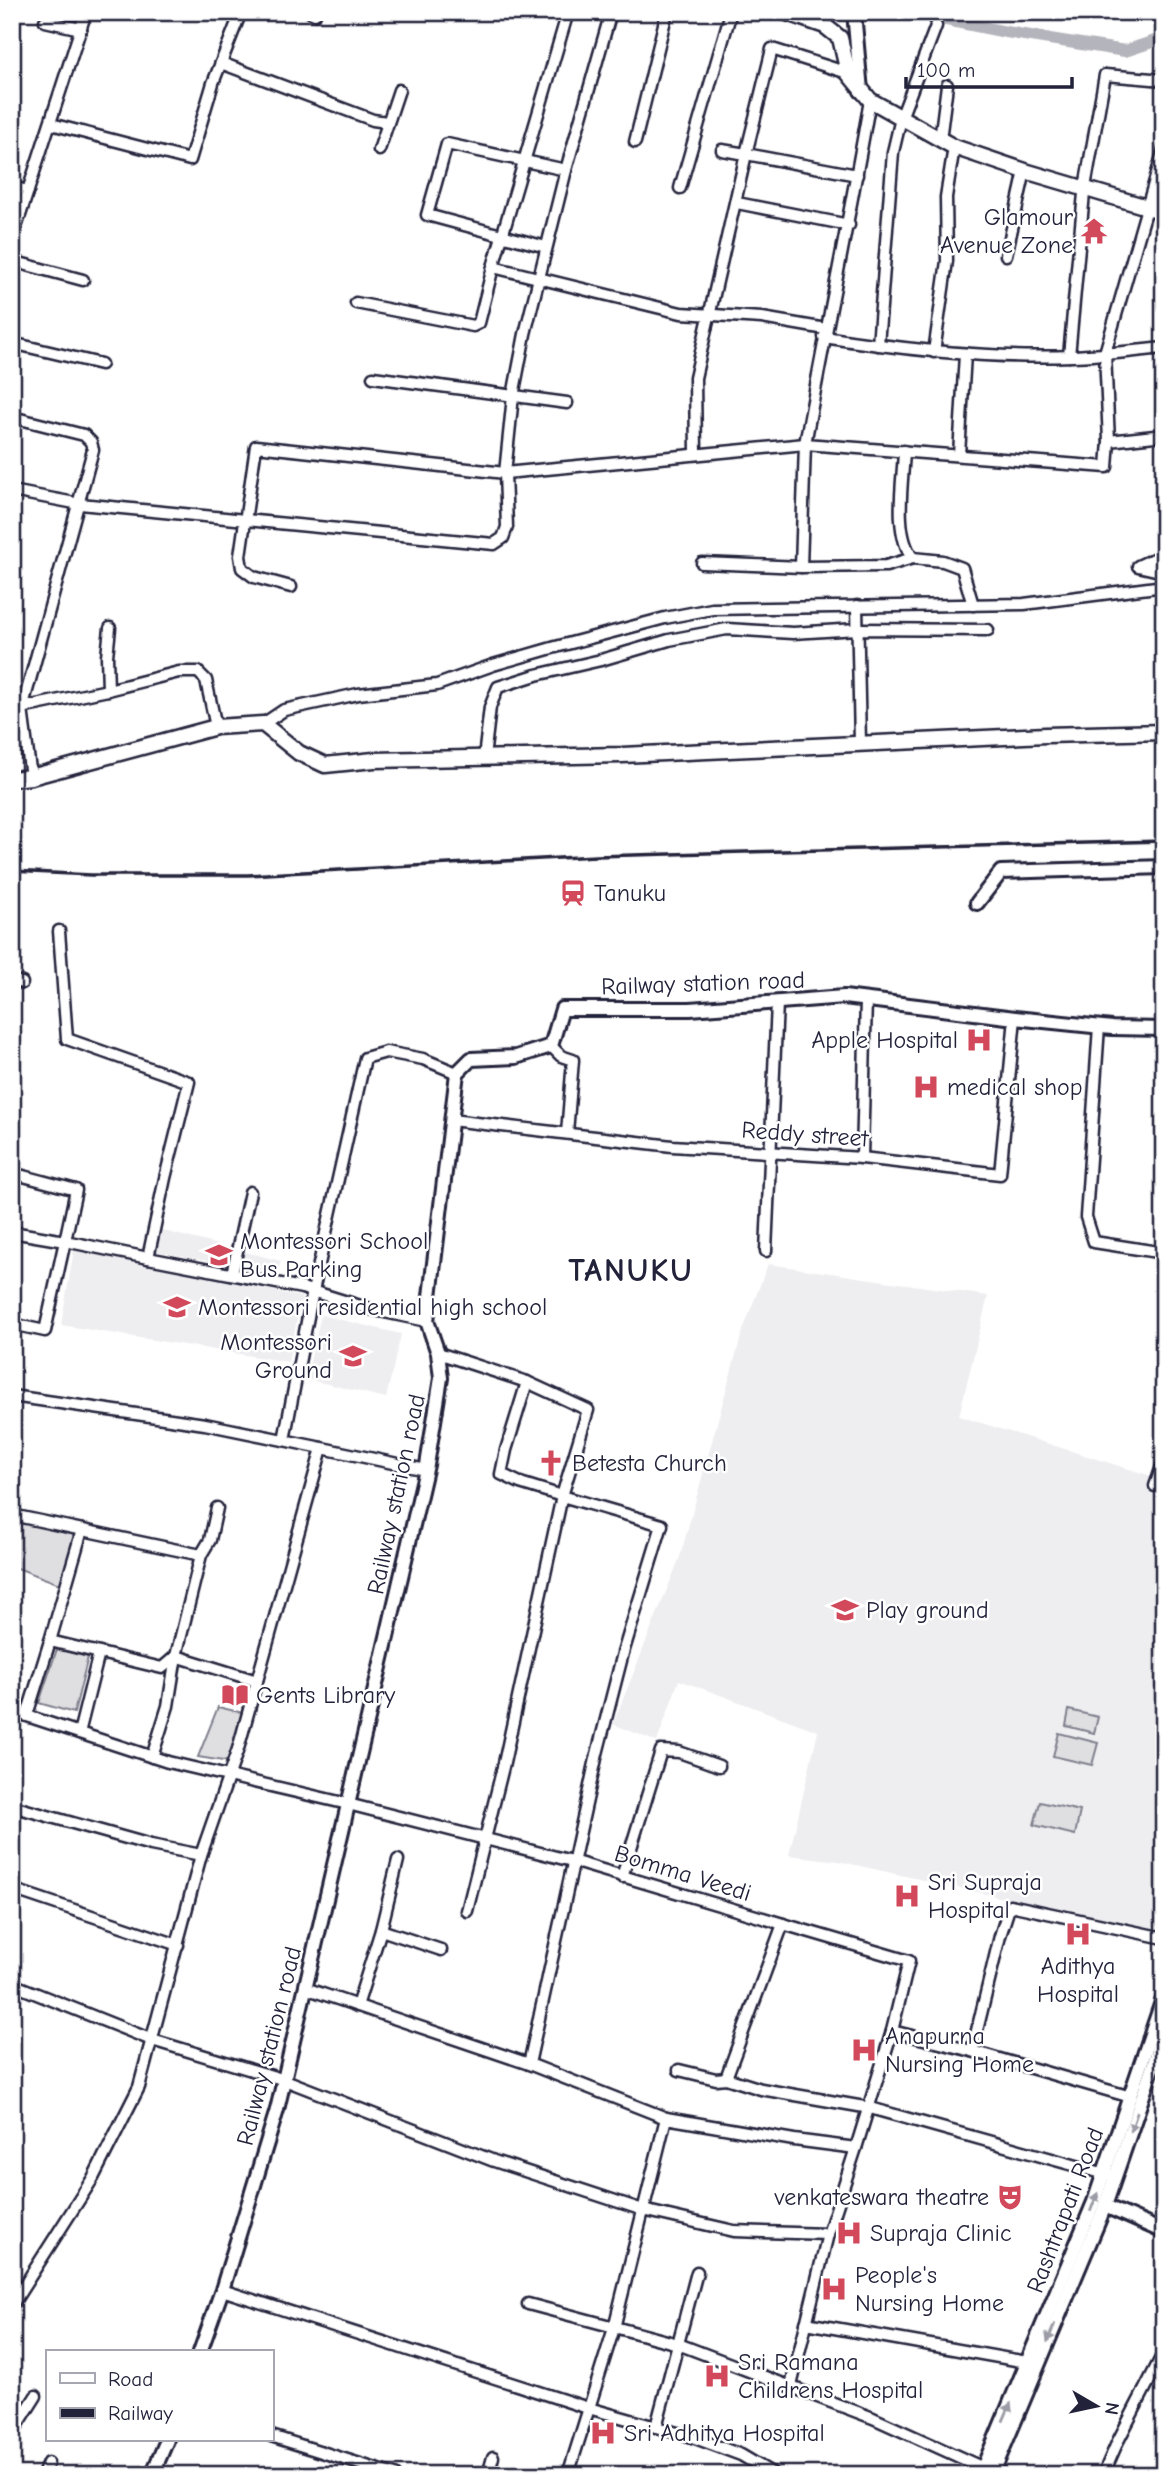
<svg xmlns="http://www.w3.org/2000/svg" width="1176" height="2487" viewBox="0 0 1176 2487" font-family="'Comic Neue',sans-serif">
<rect width="100%" height="100%" fill="#fff"/>
<filter id="ink" filterUnits="userSpaceOnUse"><feTurbulence type="fractalNoise" baseFrequency=".0143" numOctaves="2"/><feDisplacementMap in="SourceGraphic" scale="14" xChannelSelector="R" yChannelSelector="G"/><feConvolveMatrix kernelMatrix="1 2 1 2 8 2 1 2 1" color-interpolation-filters="sRGB"/></filter>
<g filter="url(#ink)">
<g fill="#eeeef1">
<path d="M160,1230L281,1261L277,1274L150,1250Z"/>
<path d="M74,1250L302,1297L288,1362L61,1325Z"/>
<path d="M768,1264L988,1296L959,1416L1164,1480V1934L838,1861L789,1855L818,1731L679,1680L657,1742L613,1724L680,1557L742,1333Z"/>
<path d="M321,1315L401,1334L386,1398L306,1379Z"/>
</g>
<g fill="#dfdfe2" stroke="#80808e" stroke-width="2">
<path d="M12,1520L75,1535L62,1585L12,1566Z"/>
<path d="M57,1649L88,1657L74,1713L39,1703Z"/>
<path d="M218,1707L243,1713L230,1762L198,1757Z"/>
<path d="M1069,1710L1098,1717L1094,1733L1066,1726Z"/>
<path d="M1059,1733L1098,1743L1092,1765L1053,1756Z"/>
<path d="M1040,1802L1080,1811L1075,1835L1034,1825Z"/>
</g>
<g fill="none" stroke-linecap="round" stroke-linejoin="round">
<path stroke="#b4b4bc" stroke-width="12" d="M907,12L1006,32L1125,51L1164,38"/>
<g stroke="#22223b" stroke-width="15">
<g id="minor">
<path d="M310,12L315,14"/>
<path d="M45,21L81,29"/>
<path d="M221,63L373,120L387,122"/>
<path d="M848,73L772,49L746,154L857,175"/>
<path d="M870,100C850,215 826,329 805,444L1107,467L1109,441"/>
<path d="M51,124L190,160L213,83L241,12"/>
<path d="M940,140L947,85"/>
<path d="M635,142L667,12"/>
<path d="M1164,149L1105,353L1109,441L1164,435"/>
<path d="M379,150L399,90"/>
<path d="M12,187L28,191"/>
<path d="M680,188L731,12"/>
<path d="M737,203L849,225"/>
<path d="M12,240L86,12"/>
<path d="M546,247L427,215L447,144L566,170"/>
<path d="M1006,255L1025,171"/>
<path d="M12,261L83,280"/>
<path d="M493,267L681,313L762,318L826,329"/>
<path d="M356,303L473,326L479,323L493,267L568,12"/>
<path d="M824,337C906,350 989,359 1072,356C1103,355 1133,351 1164,348"/>
<path d="M12,343L101,364"/>
<path d="M878,345L893,152L901,118L936,26"/>
<path d="M934,352L947,261L946,197L954,147"/>
<path d="M1069,356L1084,193L1105,75L1164,80"/>
<path d="M373,377L567,403"/>
<path d="M12,417L84,435L91,442L93,450L22,709L31,777"/>
<path d="M904,451C903,481 893,534 913,558"/>
<path d="M696,454L695,378L746,154L722,150"/>
<path d="M959,455L965,354"/>
<path d="M12,491L80,504L494,544L503,538L507,527L505,473L513,396L525,334L566,170L611,12"/>
<path d="M1164,554L1138,566L1164,572"/>
<path d="M801,567L886,566L913,558L943,561L962,568L973,605"/>
<path d="M291,587L254,577L242,568L240,556L256,446L505,473L805,444L801,567L702,563"/>
<path d="M857,606L860,743"/>
<path d="M108,690L107,656L110,628"/>
<path d="M12,710L108,690L179,672H198L206,680L216,727"/>
<path d="M263,724L284,710L358,694L437,685L493,665L552,648L665,618L712,609L1024,604L1164,586"/>
<path d="M484,758L490,707L498,687L536,675L601,660L669,640L727,629L793,633L857,629L988,630"/>
<path d="M12,980L22,983"/>
<path d="M1099,1026L1086,1217L1094,1242L1164,1253"/>
<path d="M551,1046L561,1056L573,1060L567,1133"/>
<path d="M451,1120L672,1146L862,1158L1000,1174L1015,1018"/>
<path d="M862,1158L866,999"/>
<path d="M12,1173L76,1190L65,1241L148,1258L165,1178L189,1082L67,1039L59,931"/>
<path d="M12,1232L65,1241L45,1331L12,1324"/>
<path d="M766,1251L777,1003"/>
<path d="M148,1258L302,1288L370,1309L427,1321"/>
<path d="M232,1274L250,1192"/>
<path d="M438,1353L527,1382L588,1410L562,1496L662,1525L623,1653L597,1754L529,2064L666,2118"/>
<path d="M12,1396L205,1424L322,1448"/>
<path d="M284,1440L313,1291L365,1058L386,1052L423,1059L457,1073"/>
<path d="M1155,1486L1164,1461"/>
<path d="M12,1515L201,1555L176,1656L257,1681"/>
<path d="M82,1530L50,1641L162,1668L176,1656"/>
<path d="M201,1555L210,1540L217,1508"/>
<path d="M12,1711L168,1762L348,1804L572,1861L783,1924"/>
<path d="M27,1715L50,1641"/>
<path d="M79,1733L99,1653"/>
<path d="M152,1757L168,1706L176,1656"/>
<path d="M12,1806L151,1845L201,1855"/>
<path d="M622,1877L661,1751L679,1752L719,1766"/>
<path d="M12,1889L178,1945"/>
<path d="M467,1911L504,1763L562,1496L520,1483L501,1474L506,1450L527,1382"/>
<path d="M381,1930L441,1950"/>
<path d="M12,1984L152,2040L285,2080L494,2161L643,2210L734,2231L828,2234"/>
<path d="M305,1988L529,2064"/>
<path d="M357,2006L381,1930L398,1860"/>
<path d="M892,2031L972,2051L1000,1936L1010,1905L1164,1938"/>
<path d="M972,2051L1131,2097"/>
<path d="M679,2070L716,2079L726,2078L761,2089L870,2108L1109,2175"/>
<path d="M222,2290L585,2407L695,2438L741,2455L775,2475"/>
<path d="M528,2304L678,2344L873,2418L988,2470"/>
<path d="M12,2305L93,2178L139,2087L201,1855L238,1749L322,1448L426,1470"/>
<path d="M806,2323L1027,2362"/>
<path d="M791,2386L828,2234L856,2148"/>
<path d="M656,2427L697,2272"/>
<path d="M12,2434L36,2396"/>
<path d="M271,2436L395,2475"/>
<path d="M43,2475L48,2463"/>
<path d="M488,2475L493,2457"/>
<path d="M568,2475L614,2328L666,2118L794,2140L856,2148L892,2031L909,1961L783,1924L726,2078"/>
<path d="M1103,2475L1118,2441L1164,2352"/>
</g>
</g>
<g stroke="#22223b" stroke-width="18">
<g id="tertiary">
<path d="M854,12L861,91"/>
<path d="M977,903L1001,872L1164,867"/>
<path d="M1105,2206L1164,2232"/>
<path d="M200,2352L222,2290L277,2110L427,1465L441,1378L438,1353L427,1321L457,1073L471,1059L516,1057L551,1046L562,1009H690L844,997L1015,1018L1112,1028L1164,1029"/>
<path d="M152,2475L167,2440"/>
<path d="M980,2475L1094,2202L1164,1996"/>
<path d="M992,2475L1105,2206L1164,2034"/>
</g>
</g>
<g stroke="#22223b" stroke-width="19">
<g id="secondary">
<path d="M784,12L825,26L840,38L848,73L870,100L954,147L1025,171L1164,212"/>
<path d="M12,779L31,777L216,727L263,724L299,753L325,765L374,760L622,755L1046,735L1164,732"/>
</g>
</g>
<use href="#minor" stroke="#fff" stroke-width="10"/>
<use href="#tertiary" stroke="#fff" stroke-width="12"/>
<use href="#secondary" stroke="#fff" stroke-width="14"/>
<path stroke="#22223b" stroke-width="3.5" d="M12,871L91,875H248L596,856L1164,841"/>
</g>
<defs><path id="oneway-solid" d="M-6-.8H1V-3.2L6.5 0L1 3.2V.8H-6Z" transform="scale(1.75)"/></defs>
<g fill="#9c9ca7">
<use href="#oneway-solid" transform="translate(1134 2122) rotate(109)"/>
<use href="#oneway-solid" transform="translate(1094 2202) rotate(-69)"/>
<use href="#oneway-solid" transform="translate(1051 2333) rotate(112)"/>
<use href="#oneway-solid" transform="translate(1007 2412) rotate(-67)"/>
</g>
</g>
<defs>
<g id="temple-bare" transform="scale(2.1)"><path d="M0-6L5-2H3V0L6.5 2.5H4V6H1.5V3h-3V6H-4V2.5H-6.5L-3 0V-2H-5Z" fill="#d1495b" stroke="#fff" stroke-width="2.5" paint-order="stroke"/></g>
<g id="station-bare" transform="scale(2.1)"><path d="M-3-6H3Q5-6 5-4V2Q5 4 3 4L4.5 6H3L1.5 4h-3L-3 6H-4.5L-3 4Q-5 4-5 2V-4Q-5-6-3-6ZM-3.5-4v3h7v-3ZM-3.5 1v1.5H-2V1ZM2 1v1.5H3.5V1Z" fill="#d1495b" stroke="#fff" stroke-width="2.5" paint-order="stroke"/></g>
<g id="hospital-bare" transform="scale(2.1)"><path d="M-5-5h3v3.5h4V-5h3V5h-3V1.5h-4V5h-3Z" fill="#d1495b" stroke="#fff" stroke-width="2.5" paint-order="stroke"/></g>
<g id="school-bare" transform="scale(2.1)"><path d="M0-5L7-2L0 1L-7-2ZM-4 1L0 2.5L4 1V4Q0 6-4 4Z" fill="#d1495b" stroke="#fff" stroke-width="2.5" paint-order="stroke"/></g>
<g id="church-bare" transform="scale(2.1)"><path d="M-1.2-6h2.4v3.5h3.3v2.4h-3.3V6h-2.4V-.1h-3.3v-2.4h3.3Z" fill="#d1495b" stroke="#fff" stroke-width="2.5" paint-order="stroke"/></g>
<g id="university-bare" transform="scale(2.1)"><path d="M0-5L7-2L0 1L-7-2ZM-4 1L0 2.5L4 1V4Q0 6-4 4Z" fill="#d1495b" stroke="#fff" stroke-width="2.5" paint-order="stroke"/></g>
<g id="library-bare" transform="scale(2.1)"><path d="M-6-4Q-3-5.5-.7-3.5V5Q-3 3-6 4ZM6-4Q3-5.5 .7-3.5V5Q3 3 6 4Z" fill="#d1495b" stroke="#fff" stroke-width="2.5" paint-order="stroke"/></g>
<g id="theatre-bare" transform="scale(2.1)"><path d="M-5-5.5Q0-4 5-5.5V0Q5 5 0 6Q-5 5-5 0ZM-3.3-2.5H-1v1.5H-3.3ZM1-2.5H3.3v1.5H1ZM-2.8 1Q0 5.5 2.8 1Z" fill="#d1495b" stroke="#fff" stroke-width="2.5" paint-order="stroke"/></g>
</defs>
<g fill-rule="evenodd">
<use href="#temple-bare" x="1094" y="231"/>
<use href="#station-bare" x="573" y="893"/>
<use href="#hospital-bare" x="979" y="1040"/>
<use href="#hospital-bare" x="926" y="1087"/>
<use href="#school-bare" x="219" y="1255"/>
<use href="#school-bare" x="177" y="1307"/>
<use href="#school-bare" x="353" y="1356"/>
<use href="#church-bare" x="551" y="1463"/>
<use href="#university-bare" x="845" y="1610"/>
<use href="#library-bare" x="235" y="1695"/>
<use href="#hospital-bare" x="907" y="1896"/>
<use href="#hospital-bare" x="1078" y="1934"/>
<use href="#hospital-bare" x="864" y="2050"/>
<use href="#theatre-bare" x="1010" y="2197"/>
<use href="#hospital-bare" x="849" y="2233"/>
<use href="#hospital-bare" x="834" y="2289"/>
<use href="#hospital-bare" x="717" y="2376"/>
<use href="#hospital-bare" x="603" y="2433"/>
</g>
<g text-anchor="middle" stroke-width="5" stroke-linejoin="round" paint-order="stroke">
<g font-size="24" fill="#22223b" stroke="#fff" text-anchor="start">
<text x="1073" y="225" text-anchor="end">Glamour<tspan x="1073" dy="28">Avenue Zone</tspan></text>
<text x="594" y="901">Tanuku</text>
<text x="958" y="1048" text-anchor="end">Apple Hospital</text>
<text x="947" y="1095">medical shop</text>
<text x="240" y="1249">Montessori School<tspan x="240" dy="28">Bus Parking</tspan></text>
<text x="198" y="1315">Montessori residential high school</text>
<text x="332" y="1350" text-anchor="end">Montessori<tspan x="332" dy="28">Ground</tspan></text>
<text x="572" y="1471">Betesta Church</text>
<text x="866" y="1618">Play ground</text>
<text x="256" y="1703">Gents Library</text>
<text x="928" y="1890">Sri Supraja<tspan x="928" dy="28">Hospital</tspan></text>
<text x="1078" y="1974" text-anchor="middle">Adithya<tspan x="1078" dy="28">Hospital</tspan></text>
<text x="885" y="2044">Anapurna<tspan x="885" dy="28">Nursing Home</tspan></text>
<text x="989" y="2205" text-anchor="end">venkateswara theatre</text>
<text x="870" y="2241">Supraja Clinic</text>
<text x="855" y="2283">People's<tspan x="855" dy="28">Nursing Home</tspan></text>
<text x="738" y="2370">Sri Ramana<tspan x="738" dy="28">Childrens Hospital</tspan></text>
<text x="624" y="2441">Sri Adhitya Hospital</text>
</g>
<g font-size="24" fill="#22223b" stroke="#fff">
<text transform="translate(703 983) rotate(-2)" y="8">Railway station road</text>
<text transform="translate(805 1134) rotate(4)" y="8">Reddy street</text>
<text transform="translate(396 1494) rotate(-78)" y="8">Railway station road</text>
<text transform="translate(683 1873) rotate(17)" y="8">Bomma Veedi</text>
<text transform="translate(269 2046) rotate(-76)" y="8">Railway station road</text>
<text transform="translate(1065 2210) rotate(-69)" y="8">Rashtrapati Road</text>
</g>
<g font-size="32" font-weight="bold" letter-spacing="2" fill="#22223b" stroke="#fff">
<text x="631" y="1281">TANUKU</text>
</g>
</g>
<rect width="1176" height="2487" fill="none" stroke="#fff" stroke-width="42"/>
<rect x="21" y="21" width="1134" height="2445" fill="none" stroke="#22223b" stroke-width="2.5" filter="url(#ink)"/>
<rect x="46" y="2350" width="228" height="91" fill="#ffffff" stroke="#a7a7b1" stroke-width="2"/>
<rect x="60" y="2373" width="35" height="10" fill="#ffffff" stroke="#a7a7b1" stroke-width="2"/>
<text x="108" y="2386" font-size="21" fill="#22223b">Road</text>
<rect x="60" y="2408" width="35" height="10" fill="#22223b" stroke="#a7a7b1" stroke-width="2"/>
<text x="108" y="2420" font-size="21" fill="#22223b">Railway</text>
<g transform="translate(1096 2406) rotate(99)" stroke="#ffffff" stroke-width="5" paint-order="stroke">
<path d="M0-5L12 26L0 18L-12 26Z" fill="#22223b"/>
<text y="-10" font-size="19" font-weight="bold" text-anchor="middle" fill="#22223b">N</text>
</g>
<path d="M906 77v10h166v-10" fill="none" stroke="#22223b" stroke-width="3.5"/>
<text x="917" y="77" font-size="21" fill="#22223b" stroke="#ffffff" stroke-width="5" paint-order="stroke">100 m</text>
</svg>
